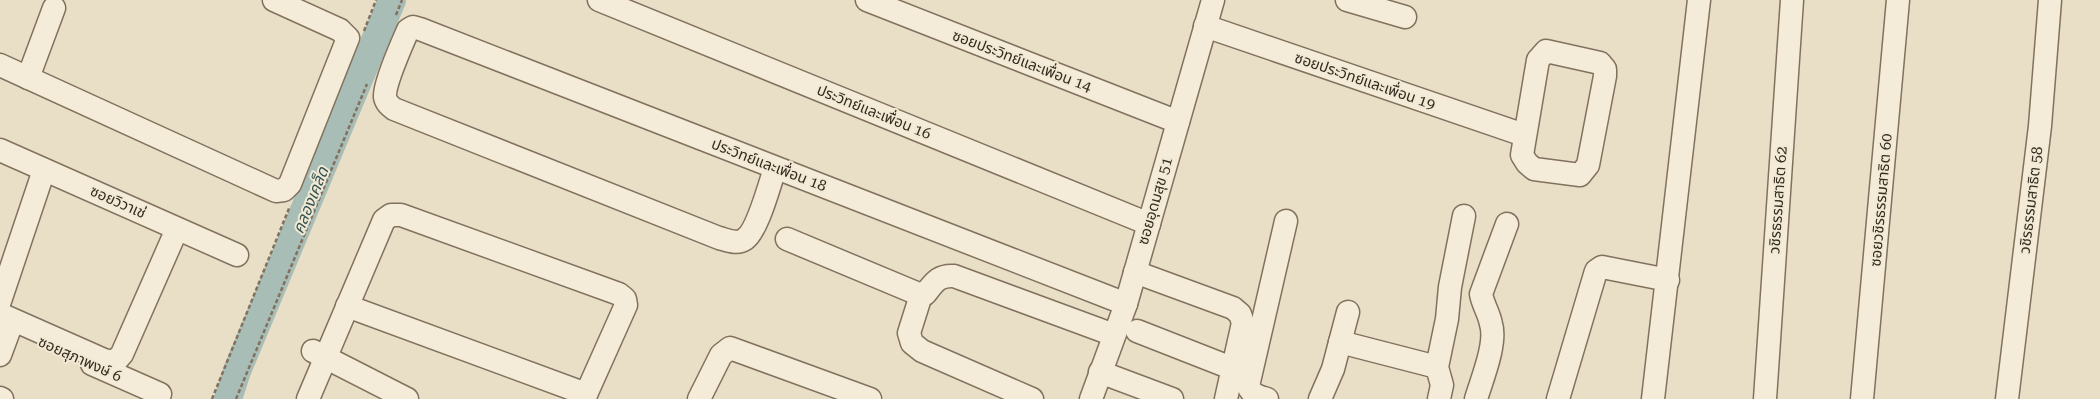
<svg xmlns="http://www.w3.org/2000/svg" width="2100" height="399" viewBox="0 0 2100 399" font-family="'Roboto Serif','Noto Sans Thai',serif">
<rect width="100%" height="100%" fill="#e9dec6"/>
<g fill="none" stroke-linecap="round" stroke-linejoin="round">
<path stroke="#a7bdb6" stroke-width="28" d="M228,399L237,371L392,0"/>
<g stroke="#82715e" stroke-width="25">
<g id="minor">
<path d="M599,0L1149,224"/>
<path d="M867,0L1178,122"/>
<path d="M1347,0L1405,17"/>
<path d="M1205,26L1524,135"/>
<path d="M1546,51L1600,63L1605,69V76L1588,165L1580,175L1534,169L1527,163L1522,155L1538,60Z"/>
<path d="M0,65L276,191L284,190L290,184L348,38L340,30L274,0"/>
<path d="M28,78L54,8"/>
<path d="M0,150L237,255"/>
<path d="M775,168C770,184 757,231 745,239C737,245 727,240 719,238L394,109C390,106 386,103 385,97C384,84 402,44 408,30L413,27L420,29L1126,304"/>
<path d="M787,239L921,295L925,294C934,283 938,275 954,276L1114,335"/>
<path d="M1135,272L1233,308L1240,314L1243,323L1226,399"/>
<path d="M921,295L909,333L912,343L922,351L1032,399"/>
<path d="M0,301L44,170"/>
<path d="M347,306L586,394"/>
<path d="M0,314L104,360L115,362L122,354L177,229"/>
<path d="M1137,331L1234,369"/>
<path d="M1340,342L1437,367"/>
<path d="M313,351L407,399"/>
<path d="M0,355L10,328"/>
<path d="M92,364L160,394"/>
<path d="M1100,372L1172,399"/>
<path d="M0,398L2,399"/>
<path d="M308,399L384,220L391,215H401L619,294L625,299L626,305L584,399"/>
<path d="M699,399L721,355L730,348L870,399"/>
<path d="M1091,399L1126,304L1213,0"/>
<path d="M1267,399C1258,396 1252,395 1248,386L1286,221"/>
<path d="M1320,399L1333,369L1348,312"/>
<path d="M1439,399L1442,385L1437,367L1447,319L1450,287L1464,216"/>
<path d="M1476,399C1482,379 1497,343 1491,324C1489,313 1483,305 1481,294L1507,224"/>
<path d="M1558,399L1596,271L1602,267L1668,280"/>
<path d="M1653,399L1699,0"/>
<path d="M1765,399L1792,0"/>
<path d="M1862,399L1898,0"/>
<path d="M2007,399L2040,126L2050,0"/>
</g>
</g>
<g stroke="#82715e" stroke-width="2.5" stroke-dasharray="4 2.5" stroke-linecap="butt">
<path d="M396,15L402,0"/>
<path d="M364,31L376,0"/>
<path d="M212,399L290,206"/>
<path d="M236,399L367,84"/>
</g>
<use href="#minor" stroke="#f4ecd8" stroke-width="22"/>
</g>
<g text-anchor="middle" stroke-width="4" stroke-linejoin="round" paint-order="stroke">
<g font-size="15" fill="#342a20" stroke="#f1e9d4">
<text transform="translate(1022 61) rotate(21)" y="5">ซอยประวิทย์และเพื่อน 14</text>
<text transform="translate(1365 81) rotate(19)" y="5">ซอยประวิทย์และเพื่อน 19</text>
<text transform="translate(874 112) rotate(22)" y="5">ประวิทย์และเพื่อน 16</text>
<text transform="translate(769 165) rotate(21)" y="5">ประวิทย์และเพื่อน 18</text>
<text transform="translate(1778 200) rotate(-86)" y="5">วชิรธรรมสาธิต 62</text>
<text transform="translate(1881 200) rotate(-85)" y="5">ซอยวชิรธรรมสาธิต 60</text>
<text transform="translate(2031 200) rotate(-83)" y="5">วชิรธรรมสาธิต 58</text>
<text transform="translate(1155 201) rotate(-74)" y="5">ซอยอุดมสุข 51</text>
<text transform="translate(118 202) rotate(24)" y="5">ซอยวิวาเช่</text>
<text transform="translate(80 359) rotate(24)" y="5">ซอยสุภาพงษ์ 6</text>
</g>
<g font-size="16" font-style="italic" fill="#315250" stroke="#f1e9d4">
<text transform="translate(310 200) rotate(-68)" y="6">คลองเคล็ด</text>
</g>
</g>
</svg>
